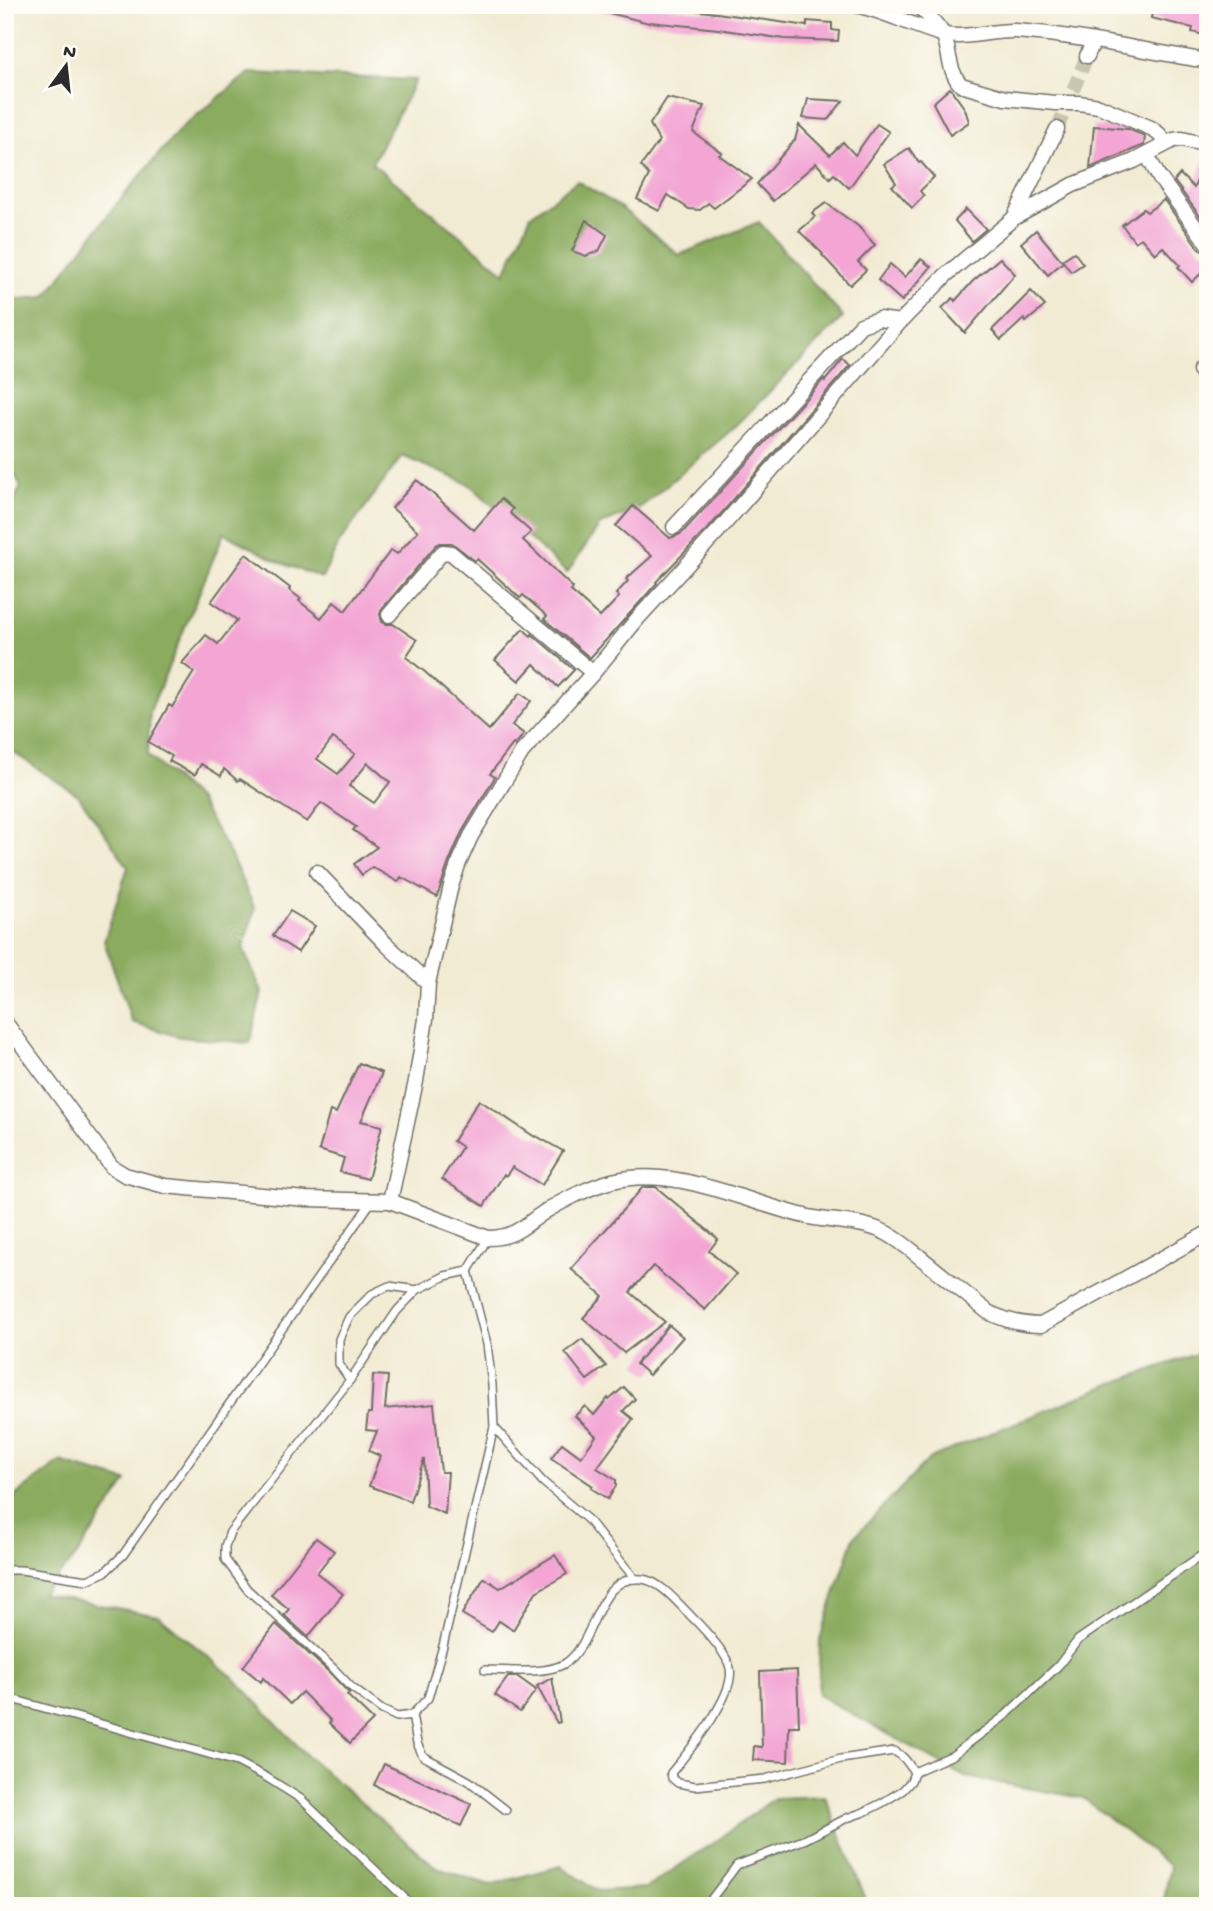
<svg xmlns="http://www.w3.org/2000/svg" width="1213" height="1911" viewBox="0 0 1213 1911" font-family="'Gochi Hand',sans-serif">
<rect width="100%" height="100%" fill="#fdfcf7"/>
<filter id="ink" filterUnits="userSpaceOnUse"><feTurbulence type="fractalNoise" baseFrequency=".0143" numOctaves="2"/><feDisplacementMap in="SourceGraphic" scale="14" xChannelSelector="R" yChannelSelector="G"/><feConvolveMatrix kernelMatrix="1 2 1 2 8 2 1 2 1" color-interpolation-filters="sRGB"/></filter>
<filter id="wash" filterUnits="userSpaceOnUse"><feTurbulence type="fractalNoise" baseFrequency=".00686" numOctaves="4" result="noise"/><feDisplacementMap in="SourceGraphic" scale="28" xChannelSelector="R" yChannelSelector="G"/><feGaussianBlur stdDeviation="1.57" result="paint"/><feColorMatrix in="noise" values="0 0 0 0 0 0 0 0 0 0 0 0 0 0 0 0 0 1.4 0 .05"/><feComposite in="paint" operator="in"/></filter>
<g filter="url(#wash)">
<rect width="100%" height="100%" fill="#f2ebd3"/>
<g fill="#8bab5e" stroke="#5b6b44" stroke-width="2">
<path d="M249,73L416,80L372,163L505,273L531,215L577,181L620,207L679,255L759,222L843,317L736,426L639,509L600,525L567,573L469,484L402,456L338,545L322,578L279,562L224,533L150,711L148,755L199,801L231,856L255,909L243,948L262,992L250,1043L180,1037L132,1022L104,941L128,867L78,795L5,747V515L21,487L5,455V300L45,297L116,205L180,129Z"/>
<path d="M1208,1350V1906H1163L1170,1866L1083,1798L965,1777L818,1695L820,1639L854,1537L930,1458L1108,1385Z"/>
<path d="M60,1462L127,1481L75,1558L41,1594L159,1616L234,1678L307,1756L437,1868L490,1885L561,1866L598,1891L646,1888L710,1845L775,1798L825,1796L865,1897L855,1906H5V1509L16,1495Z"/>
</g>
<g id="blocks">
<g fill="#f3a5d4" fill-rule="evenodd">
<path d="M597,5H649L717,13L807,26V21L832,23V30L839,31L838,41L785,39L718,29L650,22L649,23L597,10Z"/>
<path d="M1153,5H1208V36L1192,32L1193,28L1151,18Z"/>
<path d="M950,88L965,109L969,122L950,135L933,103Z"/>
<path d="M667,98L704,106L693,132L722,153L719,155L752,179L714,208L708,203L700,210L689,209L668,195L659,211L637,199L649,175L641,166L659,141L650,124Z"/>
<path d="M808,99L843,101L828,120L803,118Z"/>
<path d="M877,124L889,132L849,188L834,174L830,178L816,163L773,201L757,184L795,140L799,125L830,155L843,142L855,155Z"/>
<path d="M1094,126L1128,129L1145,136L1144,145L1090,168Z"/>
<path d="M909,148L919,163L921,162L934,177L920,191L924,196L912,208L892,186L896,183L884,164Z"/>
<path d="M1206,156H1208V227L1174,181L1180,174L1194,188Z"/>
<path d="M1164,200L1200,250L1208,253V267L1192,282L1178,267L1180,265L1163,247L1155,254L1141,238L1135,242L1122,225L1143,209L1147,212Z"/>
<path d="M826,203L858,226L875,245L858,262L866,270L850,285L822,255L823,254L799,231L815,217L812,213Z"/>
<path d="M966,209L986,229L972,241L955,221Z"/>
<path d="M586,220L607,235L599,251L586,256L572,251Z"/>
<path d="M1036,230L1063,262L1048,275L1021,243Z"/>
<path d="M1074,252L1083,264L1071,272L1062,260Z"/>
<path d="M1000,258L1015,274L965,333L942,308L953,298L955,301L973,281Z"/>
<path d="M921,259L931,267L902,301L878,280L890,264L905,277Z"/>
<path d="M1031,291L1045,306L1026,322L1024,319L1001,340L992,330Z"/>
<path d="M843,359L850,365L713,523L656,582L657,583L590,658L544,619L547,616L523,595L520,598L477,559L475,561L452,543H440L436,545L382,609L380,614L382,622L387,624H393L417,640L406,657L425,672L489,730L520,693L531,701L512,725L524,734L515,745L513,744L490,774L495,777L462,832L449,862L437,897L401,877L398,882L372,867L362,875L354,864L377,847L353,830L356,827L321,803L307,822L240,779L238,781L224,769L221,776L201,764L195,775L169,761L172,756L148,742L169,705L172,707L194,672L182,663L206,635L218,644L237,620L211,602L246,554L290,588L289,590L301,599L299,601L321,618L334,602L345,611L391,550L397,554L418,531L392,508L417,480L474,530L501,499L513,509L510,513L531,532L523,540L573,588L571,591L600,617L619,597L616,594L628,581L626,579L652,556L616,526L633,506L670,538L681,534L824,379L825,381ZM333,738L355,754L338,774L317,759ZM368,763L390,782L374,803L349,786Z"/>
<path d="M523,629L531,636L532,634L574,670L558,687L534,664L519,681L495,660Z"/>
<path d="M290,911L315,926L298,952L273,936Z"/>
<path d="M359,1063L382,1073L361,1121L382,1126L368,1179L340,1172L344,1158L319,1150L330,1111L336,1113Z"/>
<path d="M479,1100L535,1137L536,1136L563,1151L542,1185L512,1167L506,1176L504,1174L484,1206L442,1179L462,1147L453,1141Z"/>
<path d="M643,1187H656L718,1239L709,1251L736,1274L705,1310L653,1266L630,1292L665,1322L624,1353L583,1318L603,1296L571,1269Z"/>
<path d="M669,1325L683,1337L649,1375L636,1364Z"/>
<path d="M582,1339L606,1366L587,1380L565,1352Z"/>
<path d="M373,1375L388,1376L385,1409L434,1404L441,1472H448L445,1514L426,1506L424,1459L410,1501L369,1486L380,1456L369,1451L377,1431L366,1430L368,1413H371Z"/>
<path d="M624,1387L635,1399L623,1411L633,1419L597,1468L616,1480V1486L608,1499L591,1488L593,1486L551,1458L562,1443L581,1457L596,1436L575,1416L585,1406L594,1415L608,1398L609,1400Z"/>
<path d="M316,1538L334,1551L317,1573L343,1594L308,1637L284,1615L289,1609L271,1595Z"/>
<path d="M555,1555L567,1574L536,1592L513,1630L499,1621L492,1632L462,1614L484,1578L500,1588Z"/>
<path d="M276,1624L330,1673L349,1693L347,1695L373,1720L350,1743L329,1723L331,1721L302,1692L290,1704L263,1678L261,1682L243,1667Z"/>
<path d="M797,1670L799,1726H789L788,1762L753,1760L754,1746L762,1747L760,1672Z"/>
<path d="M508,1677H518L536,1690L520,1712L495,1695Z"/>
<path d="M552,1678L560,1722L557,1723L537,1686Z"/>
<path d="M384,1764L471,1804L461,1826L374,1785Z"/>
</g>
</g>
</g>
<g filter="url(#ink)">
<use href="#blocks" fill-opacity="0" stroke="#716e66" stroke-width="2"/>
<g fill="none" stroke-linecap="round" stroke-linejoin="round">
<path stroke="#cac5b1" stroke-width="14" stroke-dasharray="14 7" stroke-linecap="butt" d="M1057,129L1087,56"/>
<g stroke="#716e66" stroke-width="10">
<g id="service">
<path d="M468,1271L487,1344L492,1385L494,1427L543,1482L587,1519L635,1579"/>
<path d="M350,1380L339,1364V1339L349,1317L372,1294L389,1286L417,1290"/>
<path d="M494,1427L443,1646L428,1698L412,1715L417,1743L423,1756L469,1781L506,1810"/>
<path d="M5,1570H21L87,1580L105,1572L123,1555L372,1201"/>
<path d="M485,1670C508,1670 544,1675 564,1664C597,1645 595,1573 642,1579C660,1581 677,1602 689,1614C700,1625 727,1653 730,1668C736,1696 688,1752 671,1773L672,1778L678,1783L695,1786L714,1784L765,1779L841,1759L894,1751C904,1756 908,1763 914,1772L911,1781L903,1790L882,1803L864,1812L847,1818L806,1839L737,1865L706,1906"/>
<path d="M5,1697L237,1762L266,1777L301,1799L413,1906"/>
<path d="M412,1715L397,1717L382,1710L351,1687L334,1669L247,1589L225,1559V1546L230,1532L350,1380L397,1311L417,1290L445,1276L468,1271L488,1238"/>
<path d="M914,1772L953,1755L1006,1715L1058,1666L1078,1640L1208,1551"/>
</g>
</g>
<g stroke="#716e66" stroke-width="17">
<g id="minor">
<path d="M855,5C885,11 912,26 941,34C965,40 991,30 1015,31C1076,35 1135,49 1195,59L1208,60"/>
<path d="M918,5C926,14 939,25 944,36C950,52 948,71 961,85L1005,98L1055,103H1079L1099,106L1151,128L1160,135L1165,143"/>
<path d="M1087,56L1093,42"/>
<path d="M1147,155L1159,177L1208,244"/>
<path d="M1014,218L1057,129"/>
<path d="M1200,370L1208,360"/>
<path d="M674,527L861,325L879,319L900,322"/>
<path d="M389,615L441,554L443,552L451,553L593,673"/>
<path d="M317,872L386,944L428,983"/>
<path d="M5,1022L112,1167L125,1175L165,1186L306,1199L390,1201L488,1238C517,1238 526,1223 549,1209C569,1198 589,1187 612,1181C677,1165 746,1203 809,1217C834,1222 859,1221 882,1231C898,1238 912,1251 926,1262C947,1279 967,1295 988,1312C1004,1320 1024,1325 1041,1325L1208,1233"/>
<path d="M390,1201L416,1081L426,1019L428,983L451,886L458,865L471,836L522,752L593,673L638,618L720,529L900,322L946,275L1014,218L1073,185L1134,161L1174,140L1182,139L1208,145"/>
</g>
</g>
<use href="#service" stroke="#fff" stroke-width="7"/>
<use href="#minor" stroke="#fff" stroke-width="14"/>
</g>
</g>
<rect width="1213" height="1911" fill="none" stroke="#fdfcf7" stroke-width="28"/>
<g transform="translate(66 66) rotate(15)" stroke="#fdfcf7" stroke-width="5" paint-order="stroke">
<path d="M0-5L12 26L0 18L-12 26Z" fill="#2b2b2b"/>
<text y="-10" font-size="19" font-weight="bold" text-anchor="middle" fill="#2b2b2b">N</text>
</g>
</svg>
